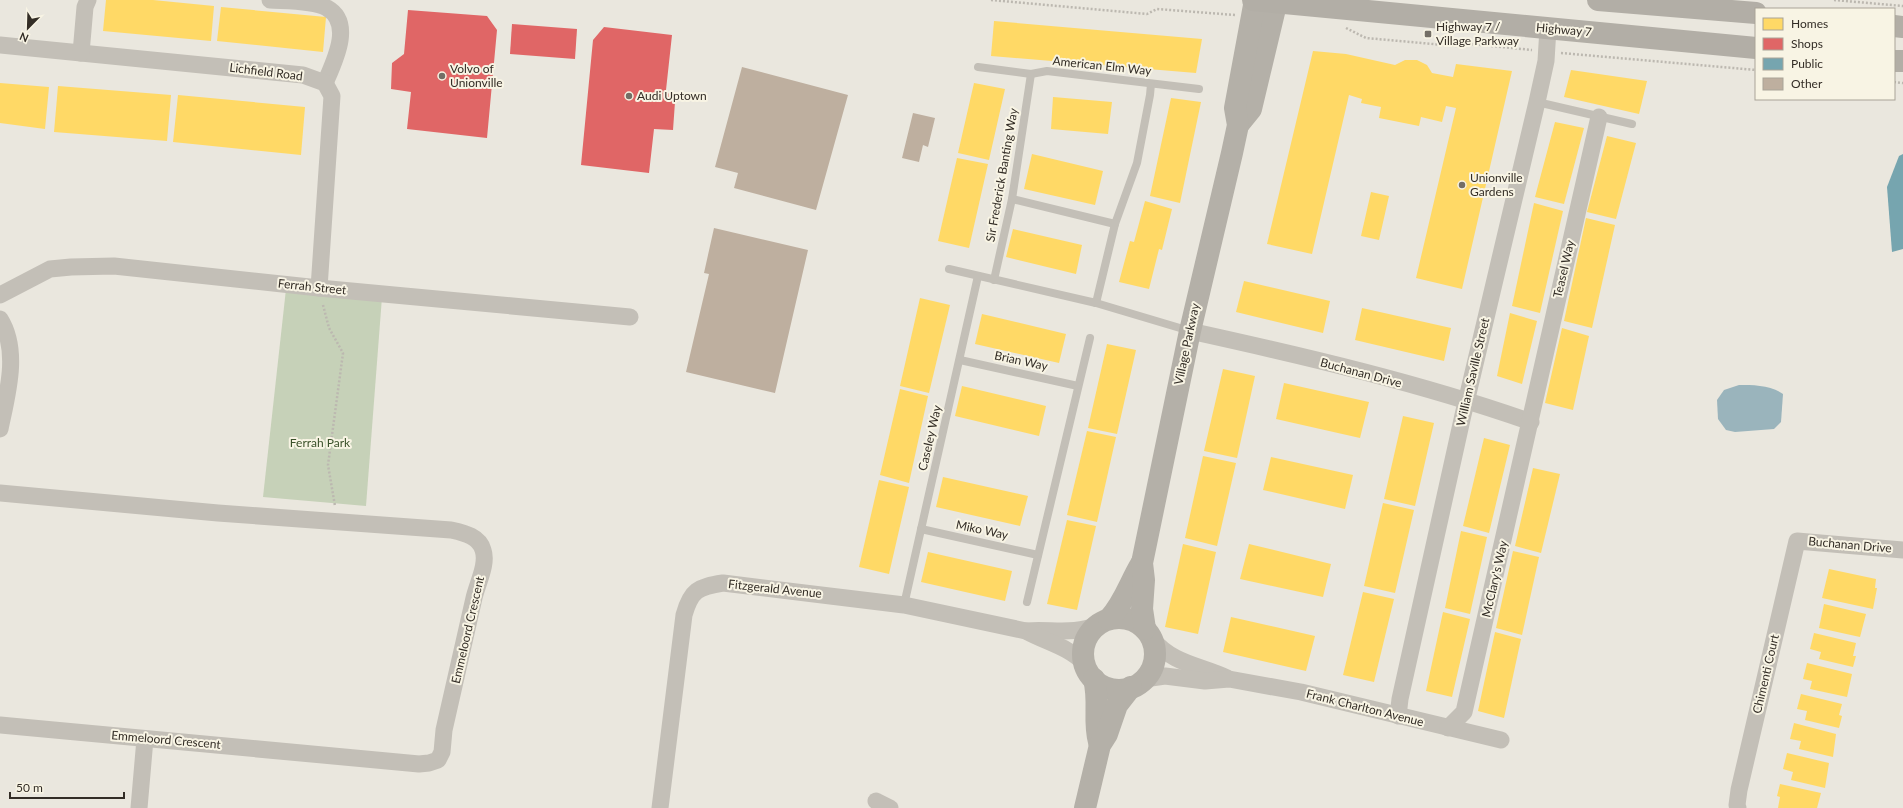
<svg xmlns="http://www.w3.org/2000/svg" width="1903" height="808" viewBox="0 0 1903 808" font-family="Lato,sans-serif">
<rect width="100%" height="100%" fill="#eae7de"/>
<path fill="#c6d1b8" d="M286,289L382,297L366,506L263,497Z"/>
<path fill="#9ab4bc" d="M1739,385C1753,385 1771,385 1783,394L1781,422L1774,429L1735,432L1726,430L1718,419L1717,400L1724,390Z"/>
<g fill="#ffd966">
<path d="M106,0H153L214,6L211,41L103,31Z"/>
<path d="M221,7L326,17L323,52L217,41Z"/>
<path d="M994,21L1202,39L1196,73L991,56Z"/>
<path d="M1313,51L1346,54L1395,65L1405,60H1417L1427,65L1432,73L1453,77L1456,64L1512,71L1462,289L1416,278L1456,108L1446,106L1442,122L1421,117L1419,126L1379,118L1381,107L1361,103L1362,99L1349,95L1312,254L1267,244Z"/>
<path d="M1571,70L1647,81L1639,114L1564,97Z"/>
<path d="M0,83L49,87L45,129L0,123Z"/>
<path d="M974,83L1005,89L989,160L958,153Z"/>
<path d="M58,86L171,95L167,141L54,132Z"/>
<path d="M178,95L305,107L301,155L173,142Z"/>
<path d="M1053,97L1112,102L1108,134L1051,129Z"/>
<path d="M1171,98L1201,102L1180,203L1150,196Z"/>
<path d="M1555,122L1584,128L1564,204L1535,197Z"/>
<path d="M1607,136L1636,143L1616,219L1587,212Z"/>
<path d="M1032,154L1103,171L1095,205L1024,189Z"/>
<path d="M957,158L988,164L969,248L938,241Z"/>
<path d="M1371,192L1389,196L1379,240L1361,236Z"/>
<path d="M1145,201L1172,209L1162,250L1159,249L1149,289L1119,282L1130,241L1134,242Z"/>
<path d="M1534,203L1563,211L1540,313L1512,306Z"/>
<path d="M1586,218L1615,225L1592,328L1564,321Z"/>
<path d="M1013,229L1082,245L1076,274L1006,257Z"/>
<path d="M1244,281L1330,301L1323,333L1236,312Z"/>
<path d="M920,298L950,305L929,393L900,386Z"/>
<path d="M1362,308L1451,328L1444,361L1355,340Z"/>
<path d="M1510,313L1537,321L1522,384L1497,376Z"/>
<path d="M982,314L1066,334L1059,363L975,344Z"/>
<path d="M1562,328L1589,336L1573,410L1545,403Z"/>
<path d="M1107,344L1136,350L1117,434L1088,428Z"/>
<path d="M1223,369L1255,376L1237,458L1204,451Z"/>
<path d="M1284,383L1369,402L1360,438L1276,419Z"/>
<path d="M962,386L1046,406L1039,436L955,416Z"/>
<path d="M900,389L928,396L909,483L880,475Z"/>
<path d="M1403,416L1434,423L1415,506L1384,499Z"/>
<path d="M1087,431L1116,437L1097,522L1067,515Z"/>
<path d="M1484,438L1510,445L1489,533L1463,526Z"/>
<path d="M1203,456L1236,463L1217,546L1185,538Z"/>
<path d="M1271,457L1353,475L1345,509L1263,490Z"/>
<path d="M1533,468L1560,474L1541,553L1515,546Z"/>
<path d="M943,477L1028,496L1020,526L936,507Z"/>
<path d="M879,480L909,487L889,574L859,567Z"/>
<path d="M1383,503L1414,510L1395,593L1364,586Z"/>
<path d="M1067,520L1096,526L1077,610L1047,604Z"/>
<path d="M1461,531L1487,537L1470,614L1445,608Z"/>
<path d="M1183,544L1216,552L1198,634L1165,627Z"/>
<path d="M1249,544L1331,564L1323,597L1240,579Z"/>
<path d="M1513,551L1539,557L1522,635L1496,628Z"/>
<path d="M928,552L1012,571L1005,601L921,582Z"/>
<path d="M1829,569L1876,579L1875,588H1877L1873,609L1822,598Z"/>
<path d="M1363,592L1394,599L1374,682L1343,675Z"/>
<path d="M1824,604L1866,614L1860,637L1819,628Z"/>
<path d="M1443,612L1470,619L1452,697L1426,691Z"/>
<path d="M1231,617L1315,636L1306,671L1223,652Z"/>
<path d="M1495,632L1521,639L1504,718L1478,711Z"/>
<path d="M1814,633L1856,643L1853,656H1856L1853,667L1819,659L1821,652L1810,649Z"/>
<path d="M1807,663L1852,674L1847,697L1810,689L1812,681L1803,679Z"/>
<path d="M1801,694L1842,704L1839,715L1842,716L1839,728L1805,720L1807,711L1797,709Z"/>
<path d="M1794,723L1836,734L1833,757L1799,749L1801,741L1790,739Z"/>
<path d="M1787,753L1829,763L1825,788L1791,780L1793,772L1783,769Z"/>
<path d="M1780,784L1821,793L1817,808H1778L1780,797L1777,796Z"/>
</g>
<g fill="#e06666">
<path d="M408,10L487,16L497,30L487,138L407,129L411,92L391,89L392,63L404,54Z"/>
<path d="M512,24L577,29L575,59L510,54Z"/>
<path d="M604,27L672,35L666,90L675,102L673,130L654,129L649,173L581,165L593,40Z"/>
</g>
<path fill="#76a5af" d="M1903,154V249L1892,252L1887,187L1899,156Z"/>
<g fill="#beaf9f">
<path d="M742,67L848,95L816,210L734,188L738,173L715,167Z"/>
<path d="M913,113L935,118L928,147L923,145L919,162L902,158Z"/>
<path d="M714,228L808,250L775,393L686,372L709,274L704,273Z"/>
</g>
<g fill="none" stroke-linecap="round" stroke-linejoin="round">
<g stroke="#bcb8b0" stroke-width="2.5" stroke-dasharray="2 2" stroke-linecap="butt">
<path d="M991,0L1147,14L1157,9L1235,15"/>
<path d="M1834,0L1903,6"/>
<path d="M1346,28L1366,38L1455,46L1471,44L1532,50"/>
<path d="M1561,53L1756,70"/>
<path d="M1894,82L1903,83"/>
<path d="M323,305L329,328L343,353L328,465L335,506"/>
</g>
<g stroke="#c3bfb7" stroke-width="8">
<path d="M978,67L1031,74L1047,71L1199,89"/>
<path d="M1537,102L1632,124"/>
<path d="M1012,199L1115,224"/>
<path d="M949,269L1096,303L1190,331"/>
<path d="M994,280L1012,199L1031,74"/>
<path d="M1096,303L1115,224L1137,163L1150,95L1151,84"/>
<path d="M960,360L1078,386"/>
<path d="M921,529L1038,555"/>
<path d="M1027,602L1090,338"/>
<path d="M904,605L978,276"/>
</g>
<g stroke="#c3bfb7" stroke-width="17">
<path d="M270,0C285,1 314,0 327,8C354,23 334,62 325,83"/>
<path d="M0,45L303,75L325,83L332,96L319,288"/>
<path d="M81,53L85,7L88,0"/>
<path d="M0,295L50,269L71,267L114,266L319,288L630,317"/>
<path d="M0,319C20,351 7,395 0,429"/>
<path d="M1190,331C1304,356 1420,383 1531,422"/>
<path d="M0,493L218,513L451,530C464,533 479,536 483,550C488,564 477,584 474,598C464,642 454,686 444,730L442,752L438,760L429,763L419,764L0,725"/>
<path d="M1026,631C1050,629 1076,635 1097,625"/>
<path d="M1152,639C1173,664 1199,665 1227,678"/>
<path d="M1144,679L1165,676L1205,681L1229,679L1301,692L1501,740"/>
<path d="M1398,716L1400,699L1463,415L1537,102L1546,61L1548,28"/>
<path d="M1448,728L1464,712L1599,117"/>
<path d="M876,801L890,808"/>
<path d="M139,808L145,739"/>
<path d="M660,808L684,615C691,590 698,587 723,583L904,605L1026,631C1046,642 1069,647 1084,663"/>
<path d="M1738,808L1737,805L1739,790L1797,541L1903,550"/>
</g>
<g stroke="#b4b0a8" stroke-width="22">
<path d="M1238,125L1251,109L1277,0"/>
<circle cx="1119" cy="654" r="36"/>
<path d="M1109,619C1124,603 1130,582 1141,564"/>
<path d="M1145,629L1142,609L1144,580L1142,563L1190,331L1232,153L1238,125L1235,108L1255,0"/>
<path d="M1094,679C1100,702 1093,721 1099,742"/>
<path d="M1085,808L1100,745L1107,734L1117,705L1131,687"/>
</g>
<g stroke="#b2aea6" stroke-width="22">
<path d="M1253,0L1756,48"/>
<path d="M1598,0L1756,13"/>
<path d="M1894,26L1903,27"/>
<path d="M1894,61H1903"/>
</g>
</g>
<g fill="#736e66" stroke="#f8f4e4" stroke-width="1.5">
<rect x="1424" y="30" width="8" height="8" rx="2"/>
<circle cx="442" cy="76" r="4"/>
<circle cx="629" cy="96" r="4"/>
<circle cx="1462" cy="185" r="4"/>
</g>
<g text-anchor="middle" stroke-width="4" stroke-linejoin="round" paint-order="stroke">
<g font-size="12" fill="#332d26" stroke="#f8f4e4" text-anchor="start">
<text x="1436" y="31">Highway 7 /<tspan x="1436" dy="14">Village Parkway</tspan></text>
<text x="450" y="73">Volvo of<tspan x="450" dy="14">Unionville</tspan></text>
<text x="637" y="100">Audi Uptown</text>
<text x="1470" y="182">Unionville<tspan x="1470" dy="14">Gardens</tspan></text>
</g>
<g font-size="12" fill="#332d26" stroke="#f8f4e4">
<text transform="translate(1564 30) rotate(5)" y="4">Highway 7</text>
<text transform="translate(1102 66) rotate(6)" y="4">American Elm Way</text>
<text transform="translate(266 72) rotate(7)" y="4">Lichfield Road</text>
<text transform="translate(1002 175) rotate(-80)" y="4">Sir Frederick Banting Way</text>
<text transform="translate(1564 269) rotate(-77)" y="4">Teasel Way</text>
<text transform="translate(312 287) rotate(6)" y="4">Ferrah Street</text>
<text transform="translate(1187 344) rotate(-78)" y="4">Village Parkway</text>
<text transform="translate(1021 361) rotate(12)" y="4">Brian Way</text>
<text transform="translate(1473 372) rotate(-77)" y="4">William Saville Street</text>
<text transform="translate(1361 373) rotate(15)" y="4">Buchanan Drive</text>
<text transform="translate(930 438) rotate(-77)" y="4">Caseley Way</text>
<text transform="translate(982 530) rotate(12)" y="4">Miko Way</text>
<text transform="translate(1850 545) rotate(5)" y="4">Buchanan Drive</text>
<text transform="translate(1495 579) rotate(-77)" y="4">McClary's Way</text>
<text transform="translate(775 589) rotate(6)" y="4">Fitzgerald Avenue</text>
<text transform="translate(468 630) rotate(-77)" y="4">Emmeloord Crescent</text>
<text transform="translate(1766 674) rotate(-77)" y="4">Chimenti Court</text>
<text transform="translate(1365 708) rotate(14)" y="4">Frank Charlton Avenue</text>
<text transform="translate(166 740) rotate(5)" y="4">Emmeloord Crescent</text>
</g>
<g font-size="12" fill="#3a512a" stroke="#f8f4e4">
<text x="320" y="447">Ferrah Park</text>
</g>
</g>
<rect x="1755" y="8" width="140" height="92" fill="#f8f4e4" stroke="#a9a498"/>
<rect x="1763" y="18" width="20" height="12" fill="#ffd966" stroke="#a9a498"/>
<text x="1791" y="28" font-size="12" fill="#332d26">Homes</text>
<rect x="1763" y="38" width="20" height="12" fill="#e06666" stroke="#a9a498"/>
<text x="1791" y="48" font-size="12" fill="#332d26">Shops</text>
<rect x="1763" y="58" width="20" height="12" fill="#76a5af" stroke="#a9a498"/>
<text x="1791" y="68" font-size="12" fill="#332d26">Public</text>
<rect x="1763" y="78" width="20" height="12" fill="#beaf9f" stroke="#a9a498"/>
<text x="1791" y="88" font-size="12" fill="#332d26">Other</text>
<g transform="translate(28 28) rotate(203)" stroke="#f8f4e4" stroke-width="3" paint-order="stroke">
<path d="M0-3L7 15L0 10L-7 15Z" fill="#332d26"/>
<text y="-6" font-size="11" font-weight="bold" text-anchor="middle" fill="#332d26">N</text>
</g>
<path d="M10 792v6h114v-6" fill="none" stroke="#332d26" stroke-width="2"/>
<text x="16" y="792" font-size="12" fill="#332d26" stroke="#f8f4e4" stroke-width="3" paint-order="stroke">50 m</text>
</svg>
